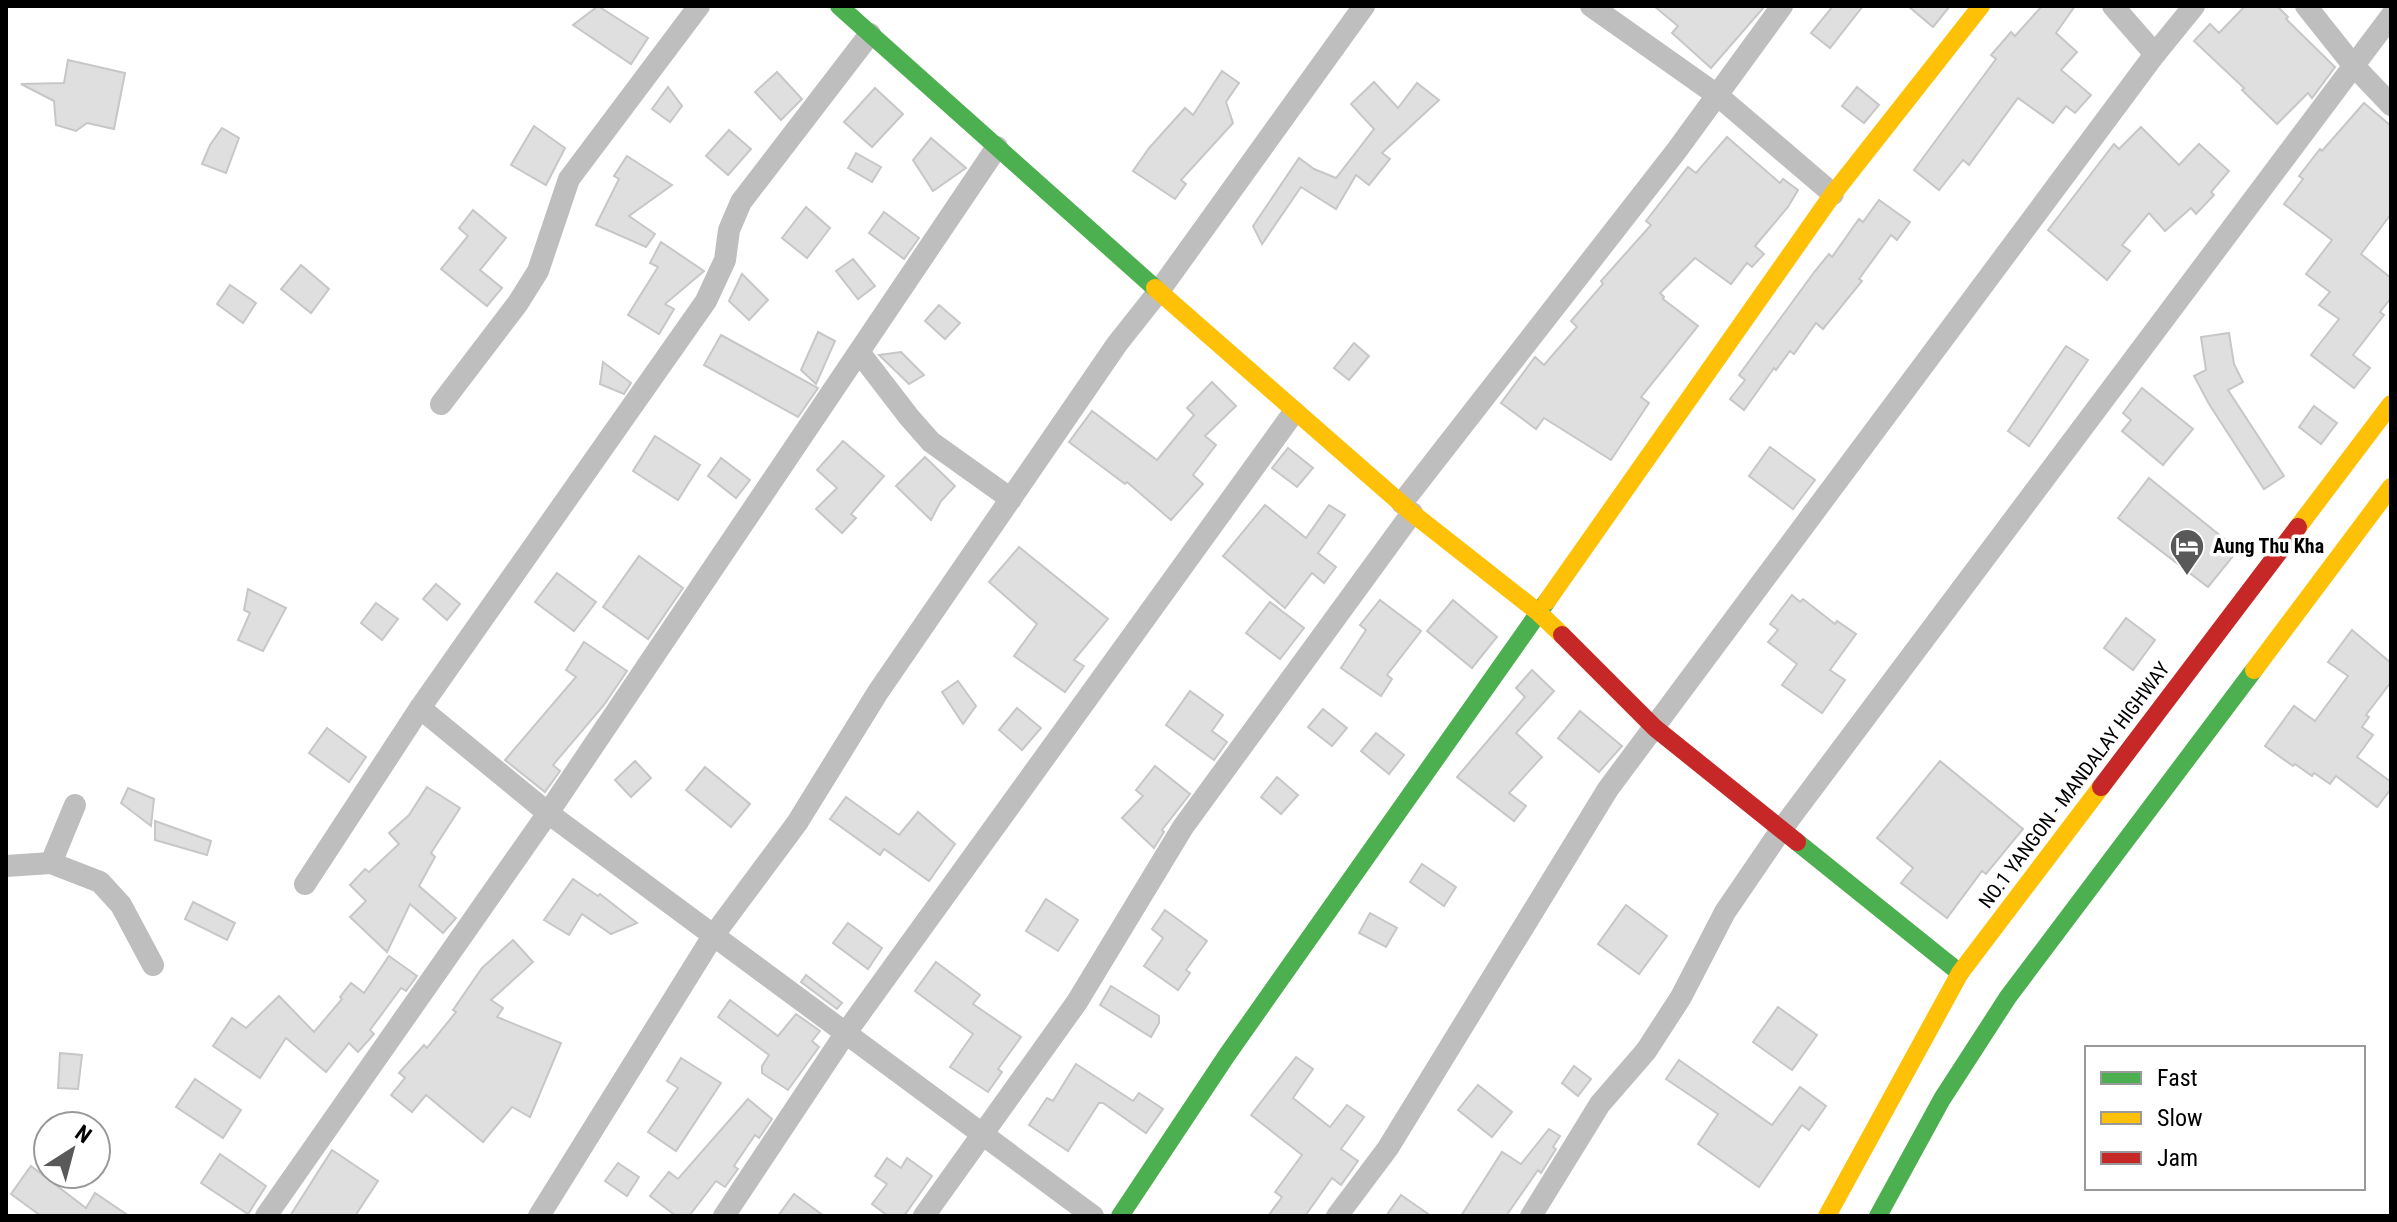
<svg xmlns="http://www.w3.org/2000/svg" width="2397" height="1222" viewBox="0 0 2397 1222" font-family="'Roboto Condensed',sans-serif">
<rect width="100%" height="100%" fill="#fff"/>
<g fill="#dfdfdf" stroke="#c7c7c7" stroke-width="2">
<path d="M598,6L648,38L631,64L573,25Z"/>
<path d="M1654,6H1765L1711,68L1672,33L1678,26Z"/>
<path d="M1833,6H1863L1830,48L1811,33Z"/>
<path d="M1908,6H1950L1933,27Z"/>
<path d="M2042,6H2075L2056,33L2077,52L2061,70L2091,95L2075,113L2066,106L2053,123L2018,98L1969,165L1963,160L1939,190L1914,170L1996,59L1991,55L2011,32L2015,36Z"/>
<path d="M2245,6H2277L2288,17L2286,19L2335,67L2312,98L2308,93L2277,124L2242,90L2244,88L2194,41L2210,24L2219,33Z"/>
<path d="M68,60L125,73L114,129L87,123L76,131L56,125L54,101L21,84L64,83Z"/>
<path d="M1222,71L1239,83L1226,102L1233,123L1181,180L1186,184L1175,199L1133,171L1149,148L1185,108L1193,115Z"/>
<path d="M777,72L802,99L781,120L755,92Z"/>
<path d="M1374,82L1398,108L1417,83L1439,100L1382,153L1390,159L1369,185L1356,175L1336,209L1301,187L1262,244L1253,226L1299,158L1314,169L1336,178L1374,129L1351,104Z"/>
<path d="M668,87L682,106L670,122L652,109Z"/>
<path d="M1857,87L1879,105L1864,123L1842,106Z"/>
<path d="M875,88L903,114L872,147L844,122Z"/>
<path d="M2364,103L2391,126V214L2361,254L2391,278V298L2380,312L2384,315L2353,355L2370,368L2354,388L2311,355L2339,319L2319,305L2330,292L2306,274L2332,240L2284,204L2303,179L2299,176L2320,149L2322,151Z"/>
<path d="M534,126L565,148L546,185L511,165Z"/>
<path d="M2141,127L2179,165L2199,144L2229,171L2211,192L2214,195L2196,214L2191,208L2165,231L2149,213L2122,245L2130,251L2107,280L2048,230L2114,144L2119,149Z"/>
<path d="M222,128L239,138L226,173L202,164L210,145Z"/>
<path d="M729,130L751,149L728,175L706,156Z"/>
<path d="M1727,137L1780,183L1783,179L1798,190L1788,207L1755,246L1764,254L1752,267L1747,263L1731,284L1695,258L1660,293L1664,297L1663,299L1698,326L1641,397L1649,403L1611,460L1544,418L1536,429L1501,403L1535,357L1544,365L1577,327L1571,321L1603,284L1601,281L1651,225L1646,221L1688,167L1696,173Z"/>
<path d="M931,138L966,168L933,191L913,160Z"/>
<path d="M856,153L881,167L872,182L848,168Z"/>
<path d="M627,156L672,185L629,216L655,234L646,247L596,225L619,179L614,176Z"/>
<path d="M1879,200L1910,222L1897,240L1891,235L1859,279L1862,281L1823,329L1816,323L1794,354L1790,351L1776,370L1774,368L1744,410L1730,399L1745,380L1739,375L1815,271L1829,254L1832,257L1859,219L1863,222Z"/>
<path d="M806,207L830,228L807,258L782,238Z"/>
<path d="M473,210L506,238L480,270L502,288L487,306L441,269L468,236L459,228Z"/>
<path d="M884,212L919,238L904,259L869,233Z"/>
<path d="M661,242L704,271L665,304L674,309L659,334L628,315L658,267L650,263Z"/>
<path d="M853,259L875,286L858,299L836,271Z"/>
<path d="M301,265L329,289L311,313L281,289Z"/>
<path d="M742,274L768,300L749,320L729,301Z"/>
<path d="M230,285L256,303L243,323L217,304Z"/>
<path d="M939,305L960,323L945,339L925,321Z"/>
<path d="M818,332L835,341L816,384L801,370Z"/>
<path d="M2229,333L2234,364L2243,382L2228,390L2284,476L2264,489L2209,404L2194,376L2206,370L2201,337Z"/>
<path d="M721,335L818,388L798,417L704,365Z"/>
<path d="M1354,343L1369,356L1349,380L1334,368Z"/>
<path d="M2066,346L2088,360L2029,446L2008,431Z"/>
<path d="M901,352L924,375L909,384L879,355Z"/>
<path d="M603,362L631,383L624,394L600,384Z"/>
<path d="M1212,382L1236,406L1205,436L1216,445L1193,475L1203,484L1171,520L1127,482L1125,484L1069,442L1092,411L1157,460L1194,415L1187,408Z"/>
<path d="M2142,388L2193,429L2163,465L2122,431L2131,420L2123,413Z"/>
<path d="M2314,406L2337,423L2321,444L2299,427Z"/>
<path d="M655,436L700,465L678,500L633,471Z"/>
<path d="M843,441L884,476L851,514L856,518L842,533L816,509L837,488L817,470Z"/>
<path d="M1770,447L1815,480L1793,509L1749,476Z"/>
<path d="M1288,448L1313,468L1297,487L1272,468Z"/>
<path d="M925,457L955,486L941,501L931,520L896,486Z"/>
<path d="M721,458L750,480L736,498L708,476Z"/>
<path d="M2149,478L2238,550L2208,587L2118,518Z"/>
<path d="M1265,505L1306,538L1329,505L1345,515L1318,553L1336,567L1324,583L1312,573L1285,608L1223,556Z"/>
<path d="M1019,547L1108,619L1074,660L1084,666L1065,692L1014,656L1037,624L989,582Z"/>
<path d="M639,556L683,588L648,639L603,607Z"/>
<path d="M557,573L596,602L574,631L535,602Z"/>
<path d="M436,584L460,604L447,620L423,599Z"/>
<path d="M248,589L286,608L263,651L238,640L250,613L244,610Z"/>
<path d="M1792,595L1800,602L1803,599L1835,624L1837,621L1856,634L1830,670L1845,680L1822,713L1782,685L1797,664L1768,642L1778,630L1770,624Z"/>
<path d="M1380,600L1421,631L1387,675L1392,679L1381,696L1341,668L1366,630L1360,625Z"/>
<path d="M1453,600L1497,637L1472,668L1427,631Z"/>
<path d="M1270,602L1304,628L1280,659L1246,633Z"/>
<path d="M376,603L398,619L382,640L361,623Z"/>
<path d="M2126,618L2155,640L2133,670L2104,648Z"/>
<path d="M2352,630L2391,663V682L2366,715L2369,717L2362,727L2373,735L2357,757L2391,782V789L2377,807L2336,776L2330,784L2314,773L2312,776L2295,764L2293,766L2265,746L2294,706L2315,721L2348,676L2328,662Z"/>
<path d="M584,642L627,671L604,705L553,765L560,771L545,792L505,760L576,677L566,670Z"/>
<path d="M1532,670L1554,691L1516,733L1542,757L1509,793L1526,806L1514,821L1457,777L1525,697L1516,688Z"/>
<path d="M958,681L976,706L963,724L942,692Z"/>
<path d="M1190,691L1223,715L1212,731L1227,742L1214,760L1166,725Z"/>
<path d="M1017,708L1041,728L1022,750L999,730Z"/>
<path d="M1323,709L1347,728L1332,746L1308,727Z"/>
<path d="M1580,711L1622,746L1599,772L1558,738Z"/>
<path d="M327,728L366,757L349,782L309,753Z"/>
<path d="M1376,733L1404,755L1389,774L1361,751Z"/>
<path d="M635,761L651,778L631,797L615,780Z"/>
<path d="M1940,761L2023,829L1986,874L1982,871L1947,918L1901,883L1913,868L1877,838Z"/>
<path d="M1155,766L1190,794L1162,830L1164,832L1154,848L1122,818L1143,796L1136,790Z"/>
<path d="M705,767L750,804L731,827L686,790Z"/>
<path d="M1277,777L1298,795L1281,814L1261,797Z"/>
<path d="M427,787L460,808L431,853L435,857L419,886L456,918L443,933L410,904L387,952L350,917L366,901L350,885L365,869L369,872L399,844L389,833L409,815Z"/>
<path d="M128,788L154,799L151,826L121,803Z"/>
<path d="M846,797L899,835L918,812L955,844L929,881L884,849L880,855L830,819Z"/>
<path d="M155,821L211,841L207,855L155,840Z"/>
<path d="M1422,864L1456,887L1444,906L1410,882Z"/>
<path d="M573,879L598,896L600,894L637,923L611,934L582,914L569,935L544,920Z"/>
<path d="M1046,899L1078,920L1058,951L1026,931Z"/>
<path d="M193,902L235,923L227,940L185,919Z"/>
<path d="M1626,905L1667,936L1639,974L1598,944Z"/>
<path d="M1165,910L1207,941L1186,970L1190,973L1178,990L1144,966L1163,938L1152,929Z"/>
<path d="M1370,913L1397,928L1386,947L1359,933Z"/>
<path d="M848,923L882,948L868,969L833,943Z"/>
<path d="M513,940L533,962L491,1000L503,1008L497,1017L561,1043L530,1117L512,1107L483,1142L426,1095L412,1112L391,1095L405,1078L399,1073L424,1045L427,1048L456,1012L453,1010L482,968Z"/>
<path d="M389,956L417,976L406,991L401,988L370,1030L374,1034L358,1052L349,1043L326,1072L286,1038L260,1078L213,1046L232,1018L246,1028L279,996L314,1032L342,999L340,997L351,983L364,993Z"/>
<path d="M936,962L980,995L973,1004L1021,1037L998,1069L1002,1072L988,1092L950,1067L973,1034L915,991Z"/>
<path d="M806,975L842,1003L837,1009L801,982Z"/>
<path d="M1111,986L1159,1016V1023L1151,1037L1100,1005Z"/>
<path d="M730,1000L778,1036L796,1014L820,1031L812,1041L819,1047L788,1090L762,1073V1066L769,1055L718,1017Z"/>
<path d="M1778,1007L1817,1035L1792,1070L1753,1042Z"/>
<path d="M60,1053L82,1055L78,1089L58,1088Z"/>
<path d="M1296,1057L1313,1069L1293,1098L1330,1127L1347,1105L1364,1117L1341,1149L1358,1161L1341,1185L1332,1178L1305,1216H1268L1282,1197L1275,1192L1302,1155L1251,1115Z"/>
<path d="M681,1058L721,1083L676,1151L648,1132L678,1088L667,1081Z"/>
<path d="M1679,1060L1772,1125L1800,1087L1826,1106L1809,1130L1802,1125L1759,1187L1698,1144L1718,1114L1666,1079Z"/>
<path d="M1076,1064L1133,1101L1139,1093L1163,1109L1146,1133L1103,1103H1099L1068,1151L1029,1125L1047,1098L1053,1101Z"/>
<path d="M1574,1066L1591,1079L1578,1096L1562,1083Z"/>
<path d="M195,1079L241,1110L223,1138L176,1107Z"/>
<path d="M1478,1085L1512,1112L1492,1137L1458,1110Z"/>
<path d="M748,1099L772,1119L759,1138L755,1135L734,1166L738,1169L725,1187L716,1181L689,1216H676L650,1196L669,1172L678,1179Z"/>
<path d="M1549,1129L1560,1136L1553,1147L1556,1149L1541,1173L1538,1170L1506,1216H1461L1502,1152L1521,1164Z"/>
<path d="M332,1150L378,1181L355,1216H290Z"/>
<path d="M220,1154L266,1186L248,1214L201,1183Z"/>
<path d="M887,1158L901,1168L907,1158L932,1176L904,1216H888L872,1204L887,1184L875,1176Z"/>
<path d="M618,1163L639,1177L627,1196L605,1181Z"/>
<path d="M31,1166L86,1208L95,1193L129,1216H41L11,1194Z"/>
<path d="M794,1194L824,1216H778Z"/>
<path d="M1401,1195L1431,1216H1386Z"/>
</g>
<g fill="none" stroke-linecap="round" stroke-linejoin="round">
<g stroke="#bebebe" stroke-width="22">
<path d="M1591,6L1717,95L1833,194"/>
<path d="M2113,6L2155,54"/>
<path d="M2306,6L2353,65L2391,105"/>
<path d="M859,352L909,417L931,442L1011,499"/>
<path d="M441,404L518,303L538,271L569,179L699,6"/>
<path d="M1402,503L1677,150L1782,6"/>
<path d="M420,708L548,813L1093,1216"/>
<path d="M51,863L75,805"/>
<path d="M6,866L51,863L100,882L121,905L153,965"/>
<path d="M305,884L420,708L706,301L725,260L729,230L741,202L870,34"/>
<path d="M266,1216L548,813L997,147"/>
<path d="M539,1216L713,936L797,823L878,692L1117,344L1159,291L1364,6"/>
<path d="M724,1216L845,1034L1294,412"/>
<path d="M924,1216L1077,1002L1183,827L1412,513"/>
<path d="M1337,1216L1388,1148L1608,789L2155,54L2194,6"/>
<path d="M1531,1216L1600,1104L1646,1051L1681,997L1725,912L1781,830L2391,16"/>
</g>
<g stroke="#4caf50" stroke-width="18">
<path d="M839,6L1155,288"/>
<path d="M1797,842L1960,973"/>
<path d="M1120,1216L1227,1055L1547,601"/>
<path d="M1878,1216L1942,1099L2008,997L2254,670"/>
</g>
<g stroke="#ffc107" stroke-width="18">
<path d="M1155,288L1412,513L1538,612L1562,635"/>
<path d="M2298,527L2391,404"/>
<path d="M1547,601L1833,194L1981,6"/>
<path d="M2254,670L2391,487"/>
<path d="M1827,1216L1960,973L2101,787"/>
</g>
<g stroke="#c62828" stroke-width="18">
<path d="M1562,635L1655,728L1797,842"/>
<path d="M2101,787L2298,527"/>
</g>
</g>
<defs>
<g id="hotel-pin" transform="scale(1.8)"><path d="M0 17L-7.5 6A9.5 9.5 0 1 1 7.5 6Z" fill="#595959" stroke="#fff"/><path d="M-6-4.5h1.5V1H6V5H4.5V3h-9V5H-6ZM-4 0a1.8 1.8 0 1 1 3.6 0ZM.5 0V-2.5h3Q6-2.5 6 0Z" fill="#fff"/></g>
</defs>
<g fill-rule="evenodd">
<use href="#hotel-pin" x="2187" y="546"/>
</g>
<g text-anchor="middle" stroke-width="7" stroke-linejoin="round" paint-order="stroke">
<g font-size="20" font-weight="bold" fill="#000" stroke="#fff" text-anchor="start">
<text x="2213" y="553">Aung Thu Kha</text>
</g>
<g font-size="20" fill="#000" stroke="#fff">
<text transform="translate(2074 785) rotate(-53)" y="7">NO.1 YANGON - MANDALAY HIGHWAY</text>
</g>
</g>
<rect width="2397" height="1222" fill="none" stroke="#000000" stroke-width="16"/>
<rect x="2085" y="1046" width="280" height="144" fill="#ffffff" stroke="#999999" stroke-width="2"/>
<rect x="2101" y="1072" width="40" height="12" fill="#4caf50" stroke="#999999" stroke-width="2"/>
<text x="2157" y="1086" font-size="24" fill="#000000">Fast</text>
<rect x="2101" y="1112" width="40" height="12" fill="#ffc107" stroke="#999999" stroke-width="2"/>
<text x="2157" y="1126" font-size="24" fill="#000000">Slow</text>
<rect x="2101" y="1152" width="40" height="12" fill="#c62828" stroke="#999999" stroke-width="2"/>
<text x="2157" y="1166" font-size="24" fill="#000000">Jam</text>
<g transform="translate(72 1150) rotate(36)"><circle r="38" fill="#ffffff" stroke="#999999" stroke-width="2"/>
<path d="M0-6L14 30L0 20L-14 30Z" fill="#595959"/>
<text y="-12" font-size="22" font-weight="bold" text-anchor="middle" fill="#000000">N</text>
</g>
</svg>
